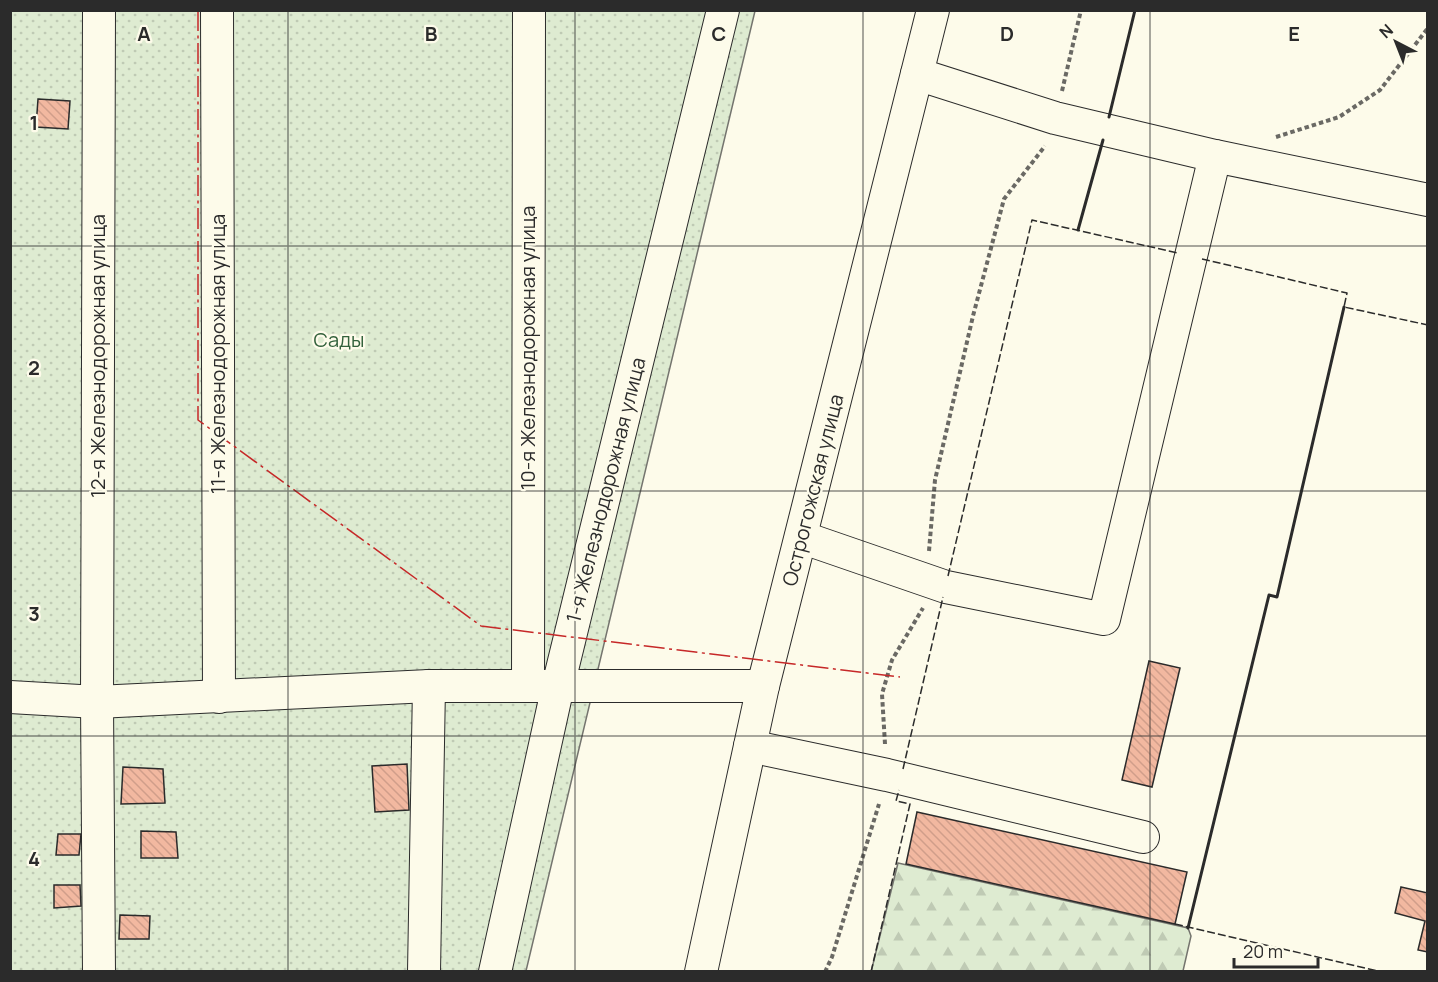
<svg xmlns="http://www.w3.org/2000/svg" width="1438" height="982" viewBox="0 0 1438 982" font-family="Manrope,sans-serif">
<defs>
<pattern id="forest-firs" width="22" height="20" patternUnits="userSpaceOnUse" patternTransform="scale(1.5)"><rect width="22" height="20" fill="#deebd1"/><path d="M5 1l3.5 6h-7zM16 11l3.5 6h-7z" fill="#bfcab4"/></pattern>
<pattern id="park-dots" width="8" height="8" patternUnits="userSpaceOnUse" patternTransform="scale(1.5)"><rect width="8" height="8" fill="#deebd1"/><path d="M2 2h.1M6 6h.1" fill="none" stroke="#bfcab4" stroke-width="1.8" stroke-linecap="round"/></pattern>
<pattern id="building-back-hatch" width="6" height="6" patternUnits="userSpaceOnUse" patternTransform="scale(1.5)"><rect width="6" height="6" fill="#f2b8a0"/><path d="M-1 5l2 2M0 0l6 6M5-1l2 2" fill="none" stroke="#d09e8a"/></pattern>
</defs>
<rect width="100%" height="100%" fill="#fdfbea"/>
<path fill="url(#forest-firs)" stroke="#74746e" stroke-width="1.5" d="M898,863L1188,928L1191,936L1183,971L871,972Z"/>
<path fill="url(#park-dots)" stroke="#74746e" stroke-width="1.5" d="M10,11H755L526,971H11Z"/>
<g fill="url(#building-back-hatch)" stroke="#2b2b2b" stroke-width="1.5">
<path d="M38,99L70,101L68,129L36,127Z"/>
<path d="M1149,661L1180,668L1152,787L1122,780Z"/>
<path d="M407,764L409,810L375,812L372,766Z"/>
<path d="M123,767L163,769L165,803L121,804Z"/>
<path d="M917,812L1187,872L1175,924L906,864Z"/>
<path d="M141,831L176,832L178,858H141Z"/>
<path d="M58,834H81L79,855H56Z"/>
<path d="M54,885H80L81,906L54,908Z"/>
<path d="M1401,887L1428,893V952L1418,950L1425,921L1395,913Z"/>
<path d="M120,915L150,916L149,939H119Z"/>
</g>
<g fill="none" stroke-linecap="round" stroke-linejoin="round">
<g stroke="#2b2b2b" stroke-width="34">
<g id="minor">
<path d="M99,10L97,702L99,972"/>
<path d="M217,10L219,697"/>
<path d="M917,74L1055,118L1215,156L1428,200"/>
<path d="M801,537L946,587L1104,619L1215,156"/>
<path d="M528,686L529,10"/>
<path d="M10,697L97,702L429,686H763"/>
<path d="M750,746L887,775L1143,837"/>
<path d="M424,972L429,686"/>
<path d="M495,972L558,686L723,10"/>
<path d="M701,972L763,686L933,10"/>
</g>
</g>
<g stroke="#6a6964" stroke-width="4" stroke-dasharray="4.5 3" stroke-linecap="butt">
<path d="M1062,91L1081,10"/>
<path d="M1276,137L1339,117L1380,90L1428,28"/>
<path d="M929,551L935,480L973,316L1004,199L1045,146"/>
<path d="M885,744L882,694L892,660L923,608"/>
<path d="M825,972L832,957L879,804"/>
</g>
<use href="#minor" stroke="#fdfbea" stroke-width="32"/>
<g stroke="#2b2b2b" stroke-width="1.5" stroke-dasharray="8 3" stroke-linecap="butt">
<path d="M1202,259L1347,293L1344,307L1428,325"/>
<path d="M948,576L1032,220L1178,253"/>
<path d="M903,769L943,597"/>
<path d="M1175,924L1382,972"/>
<path d="M871,972L910,804L896,801L899,790"/>
</g>
<g stroke="#2b2b2b" stroke-width="3">
<path d="M1109,117L1135,10"/>
<path d="M1078,230L1103,140"/>
<path d="M1188,928L1269,595L1277,597L1344,307"/>
</g>
<path stroke="#c62828" stroke-width="1.5" stroke-dasharray="21 4.5 3 4.5" stroke-linecap="butt" d="M198,10V420L481,626L900,677"/>
</g>
<path fill="none" stroke="#2b2b2b" stroke-width="1.5" stroke-opacity="0.55" d="M288,10V972M575,10V972M863,10V972M1150,10V972M10,246H1428M10,491H1428M10,736H1428"/>
<g text-anchor="middle" stroke-width="4.5" stroke-linejoin="round" paint-order="stroke">
<g font-size="20" fill="#34623c" stroke="#fdfbea">
<text x="339" y="347">Сады</text>
</g>
<g font-size="20" fill="#2b2b2b" stroke="#fdfbea">
<text transform="translate(528 348) rotate(-90)" y="7">10-я Железнодорожная улица</text>
<text transform="translate(218 354) rotate(-90)" y="7">11-я Железнодорожная улица</text>
<text transform="translate(98 356) rotate(-90)" y="7">12-я Железнодорожная улица</text>
<text transform="translate(606 490) rotate(-76)" y="7">1-я Железнодорожная улица</text>
<text transform="translate(813 490) rotate(-76)" y="7">Острогожская улица</text>
</g>
</g>
<g font-size="20" text-anchor="middle" font-weight="bold" fill="#2b2b2b" stroke="#fdfbea" stroke-width="4.5" stroke-linejoin="round" paint-order="stroke">
<text x="144" y="41">A</text>
<text x="431" y="41">B</text>
<text x="719" y="41">C</text>
<text x="1007" y="41">D</text>
<text x="1294" y="41">E</text>
<text x="34" y="130">1</text>
<text x="34" y="375">2</text>
<text x="34" y="621">3</text>
<text x="34" y="866">4</text>
</g>
<rect width="1438" height="982" fill="none" stroke="#2b2b2b" stroke-width="24"/>
<g transform="translate(1396 42) rotate(318)" stroke="#fdfbea" stroke-width="4.5" paint-order="stroke">
<path d="M0-4.5L10 22L0 15L-10 22Z" fill="#2b2b2b"/>
<text y="-9" font-size="16" font-weight="bold" text-anchor="middle" fill="#2b2b2b">N</text>
</g>
<path d="M1234 958v9h84v-9" fill="none" stroke="#2b2b2b" stroke-width="3"/>
<text x="1243" y="958" font-size="18" fill="#2b2b2b" stroke="#fdfbea" stroke-width="4.5" paint-order="stroke">20 m</text>
</svg>
